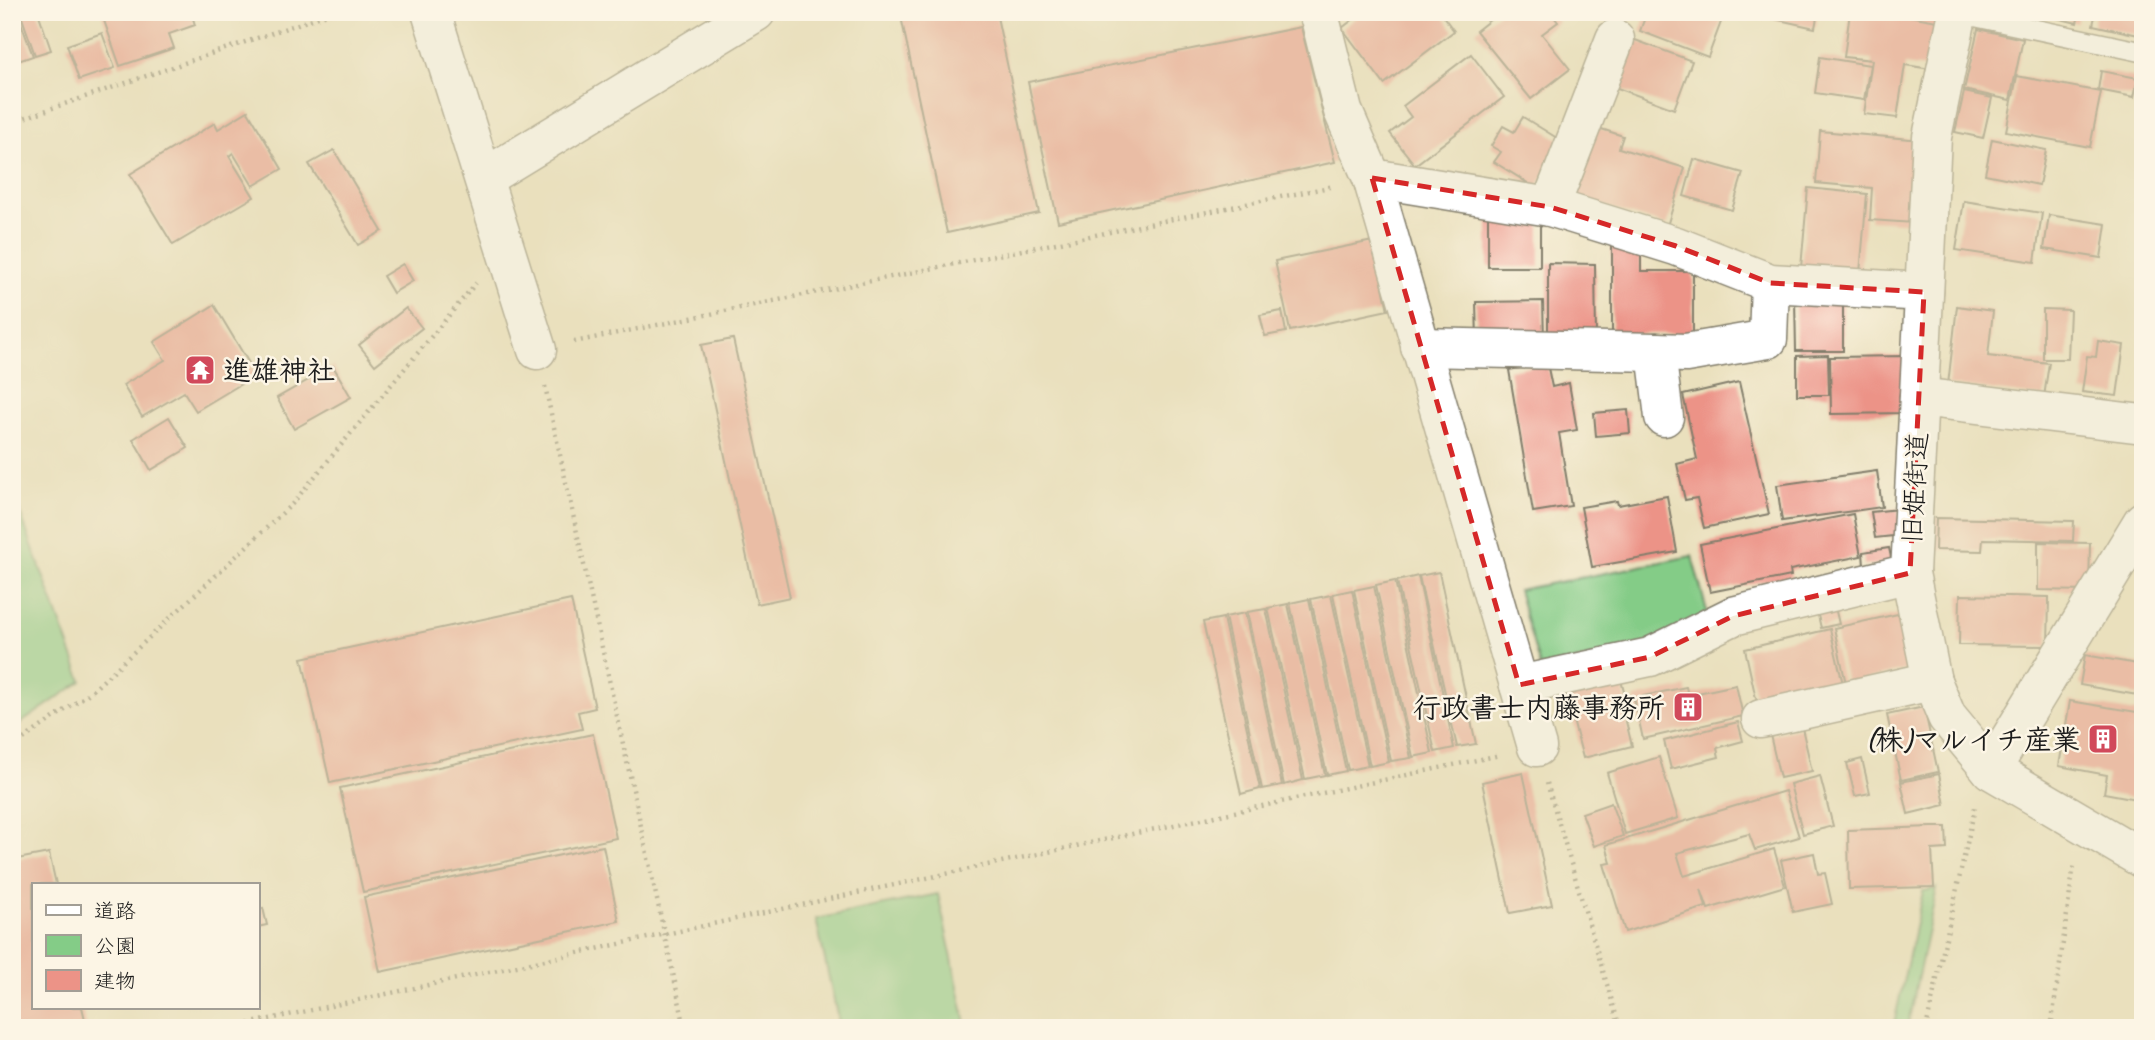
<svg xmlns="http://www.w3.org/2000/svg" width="2155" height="1040" viewBox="0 0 2155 1040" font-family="Caveat,'Klee One',sans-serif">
<rect width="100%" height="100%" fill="#fcf5e5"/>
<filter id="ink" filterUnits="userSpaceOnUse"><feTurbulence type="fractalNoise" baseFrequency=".0143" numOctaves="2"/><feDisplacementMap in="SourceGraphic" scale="14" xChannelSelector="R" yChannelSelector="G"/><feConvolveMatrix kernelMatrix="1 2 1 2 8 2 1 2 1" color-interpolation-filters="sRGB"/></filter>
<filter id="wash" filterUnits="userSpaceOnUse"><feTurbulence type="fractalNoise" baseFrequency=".00686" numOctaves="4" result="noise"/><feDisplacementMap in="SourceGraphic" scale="28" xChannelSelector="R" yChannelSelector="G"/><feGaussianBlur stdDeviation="1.57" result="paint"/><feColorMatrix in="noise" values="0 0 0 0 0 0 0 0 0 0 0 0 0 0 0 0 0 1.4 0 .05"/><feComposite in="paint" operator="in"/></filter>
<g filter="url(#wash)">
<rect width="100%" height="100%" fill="#eae0bd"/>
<g fill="#84cc87" stroke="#507452" stroke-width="2">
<path d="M12,491L82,681L12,729Z"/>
<path d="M1692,556L1708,615L1645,647L1540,667L1518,590Z"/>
<path d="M1937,888L1907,1028H1893L1923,891Z"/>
<path d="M938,894L967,1028H840L816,919Z"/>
</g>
<g id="blocks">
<g fill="#ec9387">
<path d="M12,12H17L33,56L12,63Z"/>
<path d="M20,12H38L51,50L35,55Z"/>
<path d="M101,12H191L195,25L169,34L174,48L120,66Z"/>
<path d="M900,12H996L1039,213L947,233Z"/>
<path d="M1363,12H1440L1454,31L1384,84L1342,28Z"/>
<path d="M1500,12H1550L1558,22L1542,34L1570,69L1531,99L1476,31Z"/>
<path d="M1647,12H1720L1724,14L1708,57L1640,31Z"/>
<path d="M1772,12H1818L1815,28L1770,18Z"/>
<path d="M1850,12H1887L1943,22L1937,70L1905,65L1897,118L1864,114L1872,60L1844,57Z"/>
<path d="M2032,12H2080L2077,23Z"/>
<path d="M2096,12H2143V36L2093,25Z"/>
<path d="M1301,27L1335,162L1058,222L1028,82Z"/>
<path d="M1978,29L2023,39L2010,100L1964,90Z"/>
<path d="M102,33L115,68L79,80L67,45Z"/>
<path d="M1627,37L1692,61L1674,109L1609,85Z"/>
<path d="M1471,54L1504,97L1415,165L1390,133L1411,117L1403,106Z"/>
<path d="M1820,57L1870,65L1864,100L1815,93Z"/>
<path d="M2101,71L2138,78L2134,97L2098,90Z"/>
<path d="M2017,76L2101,92L2090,147L2006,131Z"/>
<path d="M1964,92L1992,98L1983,138L1955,132Z"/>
<path d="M248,111L282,169L253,186L233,153L229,156L254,197L173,245L130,174L215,123L218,129Z"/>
<path d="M1523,117L1565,143L1536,188L1494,162L1501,152L1491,146L1503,126L1514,132Z"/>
<path d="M1592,126L1623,136L1619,148L1685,168L1667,226L1570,195Z"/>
<path d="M1820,131L1921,140L1914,223L1870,220L1872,188L1816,183Z"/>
<path d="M1992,139L2046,150L2039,185L1985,174Z"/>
<path d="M334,150L382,231L358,245L309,164Z"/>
<path d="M1694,159L1743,173L1732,210L1684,196Z"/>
<path d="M1808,188L1867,194L1860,273L1801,268Z"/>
<path d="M1964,201L2042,213L2035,262L1956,250Z"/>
<path d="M1488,213L1540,218V267H1488Z"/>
<path d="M2049,215L2106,224L2101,258L2044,249Z"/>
<path d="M1373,241L1388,310L1290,331L1275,261Z"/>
<path d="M1612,241H1641V271H1693V334H1612Z"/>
<path d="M1548,263L1595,264L1596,338H1548Z"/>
<path d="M403,264L413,281L393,293L383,276Z"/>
<path d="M1843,297V351H1796L1795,298Z"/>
<path d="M1543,301L1544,340L1477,341L1476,302Z"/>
<path d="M214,305L256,375L196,411L184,392L142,417L123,385L165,360L154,342Z"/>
<path d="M1957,306L1993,311L1988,356L2049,363L2044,397L1948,385Z"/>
<path d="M406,308L422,328L375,365L359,345Z"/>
<path d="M2043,309L2070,310L2068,359H2043Z"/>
<path d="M1282,311L1286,332L1265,336L1260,315Z"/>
<path d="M733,339L790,597L757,604L701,345Z"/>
<path d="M2098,341L2124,345L2117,396L2082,392L2087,356L2096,357Z"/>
<path d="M1828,355L1829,395H1797V356Z"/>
<path d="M1908,356V413L1831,414L1830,357Z"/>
<path d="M1547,363L1552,387L1569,383L1577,430L1559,433L1571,506L1533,512L1509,370Z"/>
<path d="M333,366L351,397L294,429L277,398Z"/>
<path d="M1739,382L1769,514L1704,528L1697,498L1685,500L1677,464L1697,459L1683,395Z"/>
<path d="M1628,410L1630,433L1596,436L1594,413Z"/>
<path d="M169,417L188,448L151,470L133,439Z"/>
<path d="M1877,471L1882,507L1782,521L1777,485Z"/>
<path d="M1667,496L1677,552L1592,567L1581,507L1617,501L1618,505Z"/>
<path d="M1898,509L1902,535L1875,538L1871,512Z"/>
<path d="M1853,514L1861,556L1790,570L1791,576L1710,592L1700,544Z"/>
<path d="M1936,518L2074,521L2073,541L1983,539L1982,551L1935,550Z"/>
<path d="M2038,542L2090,543L2089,591L2038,590Z"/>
<path d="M1889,548L1892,562L1864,566L1863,552Z"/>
<path d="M1439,572L1476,744L1457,747L1419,576Z"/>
<path d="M1418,576L1454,748L1435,752L1397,581Z"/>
<path d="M1395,581L1432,753L1413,757L1376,585Z"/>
<path d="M1374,586L1411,758L1391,761L1354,590Z"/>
<path d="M1352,590L1389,762L1370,766L1333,594Z"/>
<path d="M1331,595L1368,766L1348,770L1311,599Z"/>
<path d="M1960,595L2049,597L2048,646L1959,645Z"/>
<path d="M1309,599L1346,771L1327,775L1290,603Z"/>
<path d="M571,600L595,708L578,712L582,729L330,783L302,658Z"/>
<path d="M1834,603L1839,624L1821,628L1816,607Z"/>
<path d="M1288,604L1325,775L1305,779L1268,608Z"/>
<path d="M1266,609L1303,780L1284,785L1247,612Z"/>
<path d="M1907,612L1919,667L1846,684L1834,628Z"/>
<path d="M1245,613L1282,785L1262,789L1225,617Z"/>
<path d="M1223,618L1260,789L1241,794L1203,622Z"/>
<path d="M1830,629L1843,684L1757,703L1745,649Z"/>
<path d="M2085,655L2143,665V696L2080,685Z"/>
<path d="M1620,676L1628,708L1623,709L1632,746L1583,758L1565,690Z"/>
<path d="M1736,685L1743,716L1643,739L1634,698L1686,687L1688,695Z"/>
<path d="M2070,701L2143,713L2142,800L2104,793L2107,775L2059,766Z"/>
<path d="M1924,707L1938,772L1901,780L1887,715Z"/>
<path d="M1738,722L1743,741L1717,748L1719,757L1671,769L1664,741Z"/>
<path d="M1802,728L1812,771L1780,778L1770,735Z"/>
<path d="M593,734L616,838L363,892L340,788Z"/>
<path d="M1659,757L1678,818L1625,834L1607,773Z"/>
<path d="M1862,759L1870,793L1855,796L1847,763Z"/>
<path d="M1523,773L1552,905L1510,913L1482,782Z"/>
<path d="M1939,774L1945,805L1908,814L1901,782Z"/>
<path d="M1820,776L1833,826L1803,834L1790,784Z"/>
<path d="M1785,791L1799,837L1755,850L1749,834L1677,853L1684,876L1774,849L1785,886L1708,909L1701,889L1706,907L1625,932L1604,864L1611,863L1606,845Z"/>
<path d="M1611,803L1623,836L1594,846L1582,813Z"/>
<path d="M1932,827H1946L1947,849L1932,850L1934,887L1849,889L1848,830Z"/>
<path d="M603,846L619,921L380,972L364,897Z"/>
<path d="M49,853L56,884H33V1007H82L87,1028H12V860Z"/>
<path d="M1814,853L1818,874L1825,873L1832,904L1793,912L1781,860Z"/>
<path d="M263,908L267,925L257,927V909Z"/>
</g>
</g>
</g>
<g filter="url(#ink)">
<use href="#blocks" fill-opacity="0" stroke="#837e6c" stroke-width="2"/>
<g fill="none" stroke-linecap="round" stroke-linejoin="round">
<g stroke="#837e6c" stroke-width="22">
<path id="service" d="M1958,13L2143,52"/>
</g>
<g stroke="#837e6c" stroke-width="41">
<g id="minor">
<path d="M431,12L537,350"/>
<path d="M1317,12L1320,18L1343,111L1372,178L1537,747"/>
<path d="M1958,12L1932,137L1910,573L1932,681L1947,717L1991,770L2143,859"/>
<path d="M484,178L756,12"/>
<path d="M1372,178L1550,207L1676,246L1770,283L1924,292"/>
<path d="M1550,207L1615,39"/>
<path d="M1420,347L1656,352"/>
<path d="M1919,397L2143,424"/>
<path d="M1664,417L1656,352L1686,353L1768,339L1770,283"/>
<path d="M1519,685L1650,657L1733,616L1910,573"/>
<path d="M1761,719L1932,681"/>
<path d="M1991,770L2143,521"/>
</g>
</g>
<g stroke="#837e6c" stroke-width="4.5" stroke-dasharray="2 5" stroke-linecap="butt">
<path d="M12,122L333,12"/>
<path d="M574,342L1334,186"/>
<path d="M545,386L685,1028"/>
<path d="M12,747L91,692L292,504L476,283"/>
<path d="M1547,783L1620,1028"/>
<path d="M228,1028L1500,755"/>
<path d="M1926,1028L1976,803"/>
<path d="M2051,1028L2074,864"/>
</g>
<use href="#service" stroke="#fff" stroke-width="19"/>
<use href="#minor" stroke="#fff" stroke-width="38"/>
</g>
</g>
<path d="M0 0H2155V1040H0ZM1372,178L1550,207L1676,246L1770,283L1924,292L1910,573L1733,616L1650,657L1519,685Z" fill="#eae0bd" fill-opacity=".55" fill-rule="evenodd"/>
<path fill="none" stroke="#d62828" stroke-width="5" stroke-dasharray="14 9" stroke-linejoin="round" d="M1372,178L1550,207L1676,246L1770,283L1924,292L1910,573L1733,616L1650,657L1519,685Z"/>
<defs>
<g id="temple-square" transform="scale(1.575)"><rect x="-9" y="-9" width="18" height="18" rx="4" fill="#d1495b" stroke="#fcf5e5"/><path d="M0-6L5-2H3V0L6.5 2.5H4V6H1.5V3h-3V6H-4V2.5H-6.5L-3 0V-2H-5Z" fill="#fff"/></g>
<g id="building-square" transform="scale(1.575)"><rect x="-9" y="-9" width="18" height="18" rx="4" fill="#d1495b" stroke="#fcf5e5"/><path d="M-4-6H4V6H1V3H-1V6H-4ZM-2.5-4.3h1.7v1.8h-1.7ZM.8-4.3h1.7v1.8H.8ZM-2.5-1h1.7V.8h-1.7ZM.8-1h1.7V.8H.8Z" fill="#fff"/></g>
</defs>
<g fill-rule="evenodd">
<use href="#temple-square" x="200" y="370"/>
<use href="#building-square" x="1688" y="707"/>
<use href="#building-square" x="2103" y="739"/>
</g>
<g text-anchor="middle" stroke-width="5" stroke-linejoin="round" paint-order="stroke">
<g font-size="28" font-weight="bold" fill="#1c1c1c" stroke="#fcf5e5" text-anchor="end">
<text x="223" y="380" text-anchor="start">進雄神社</text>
<text x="1665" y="717">行政書士内藤事務所</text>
<text x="2080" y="749">(株)マルイチ産業</text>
</g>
<g font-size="28" fill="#1c1c1c" stroke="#fcf5e5">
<text transform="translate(1914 488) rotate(-87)" y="10">旧姫街道</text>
</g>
</g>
<rect width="2155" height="1040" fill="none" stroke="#fcf5e5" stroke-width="42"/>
<rect x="32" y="883" width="228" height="126" fill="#fcf5e5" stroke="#a29e95" stroke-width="2"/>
<rect x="46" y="905" width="35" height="10" fill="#ffffff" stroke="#a29e95" stroke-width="2"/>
<text x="94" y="918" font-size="21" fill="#1c1c1c">道路</text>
<rect x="46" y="935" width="35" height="21" fill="#84cc87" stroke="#a29e95" stroke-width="2"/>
<text x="94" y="953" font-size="21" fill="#1c1c1c">公園</text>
<rect x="46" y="970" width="35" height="21" fill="#ec9387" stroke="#a29e95" stroke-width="2"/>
<text x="94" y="988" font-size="21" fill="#1c1c1c">建物</text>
</svg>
